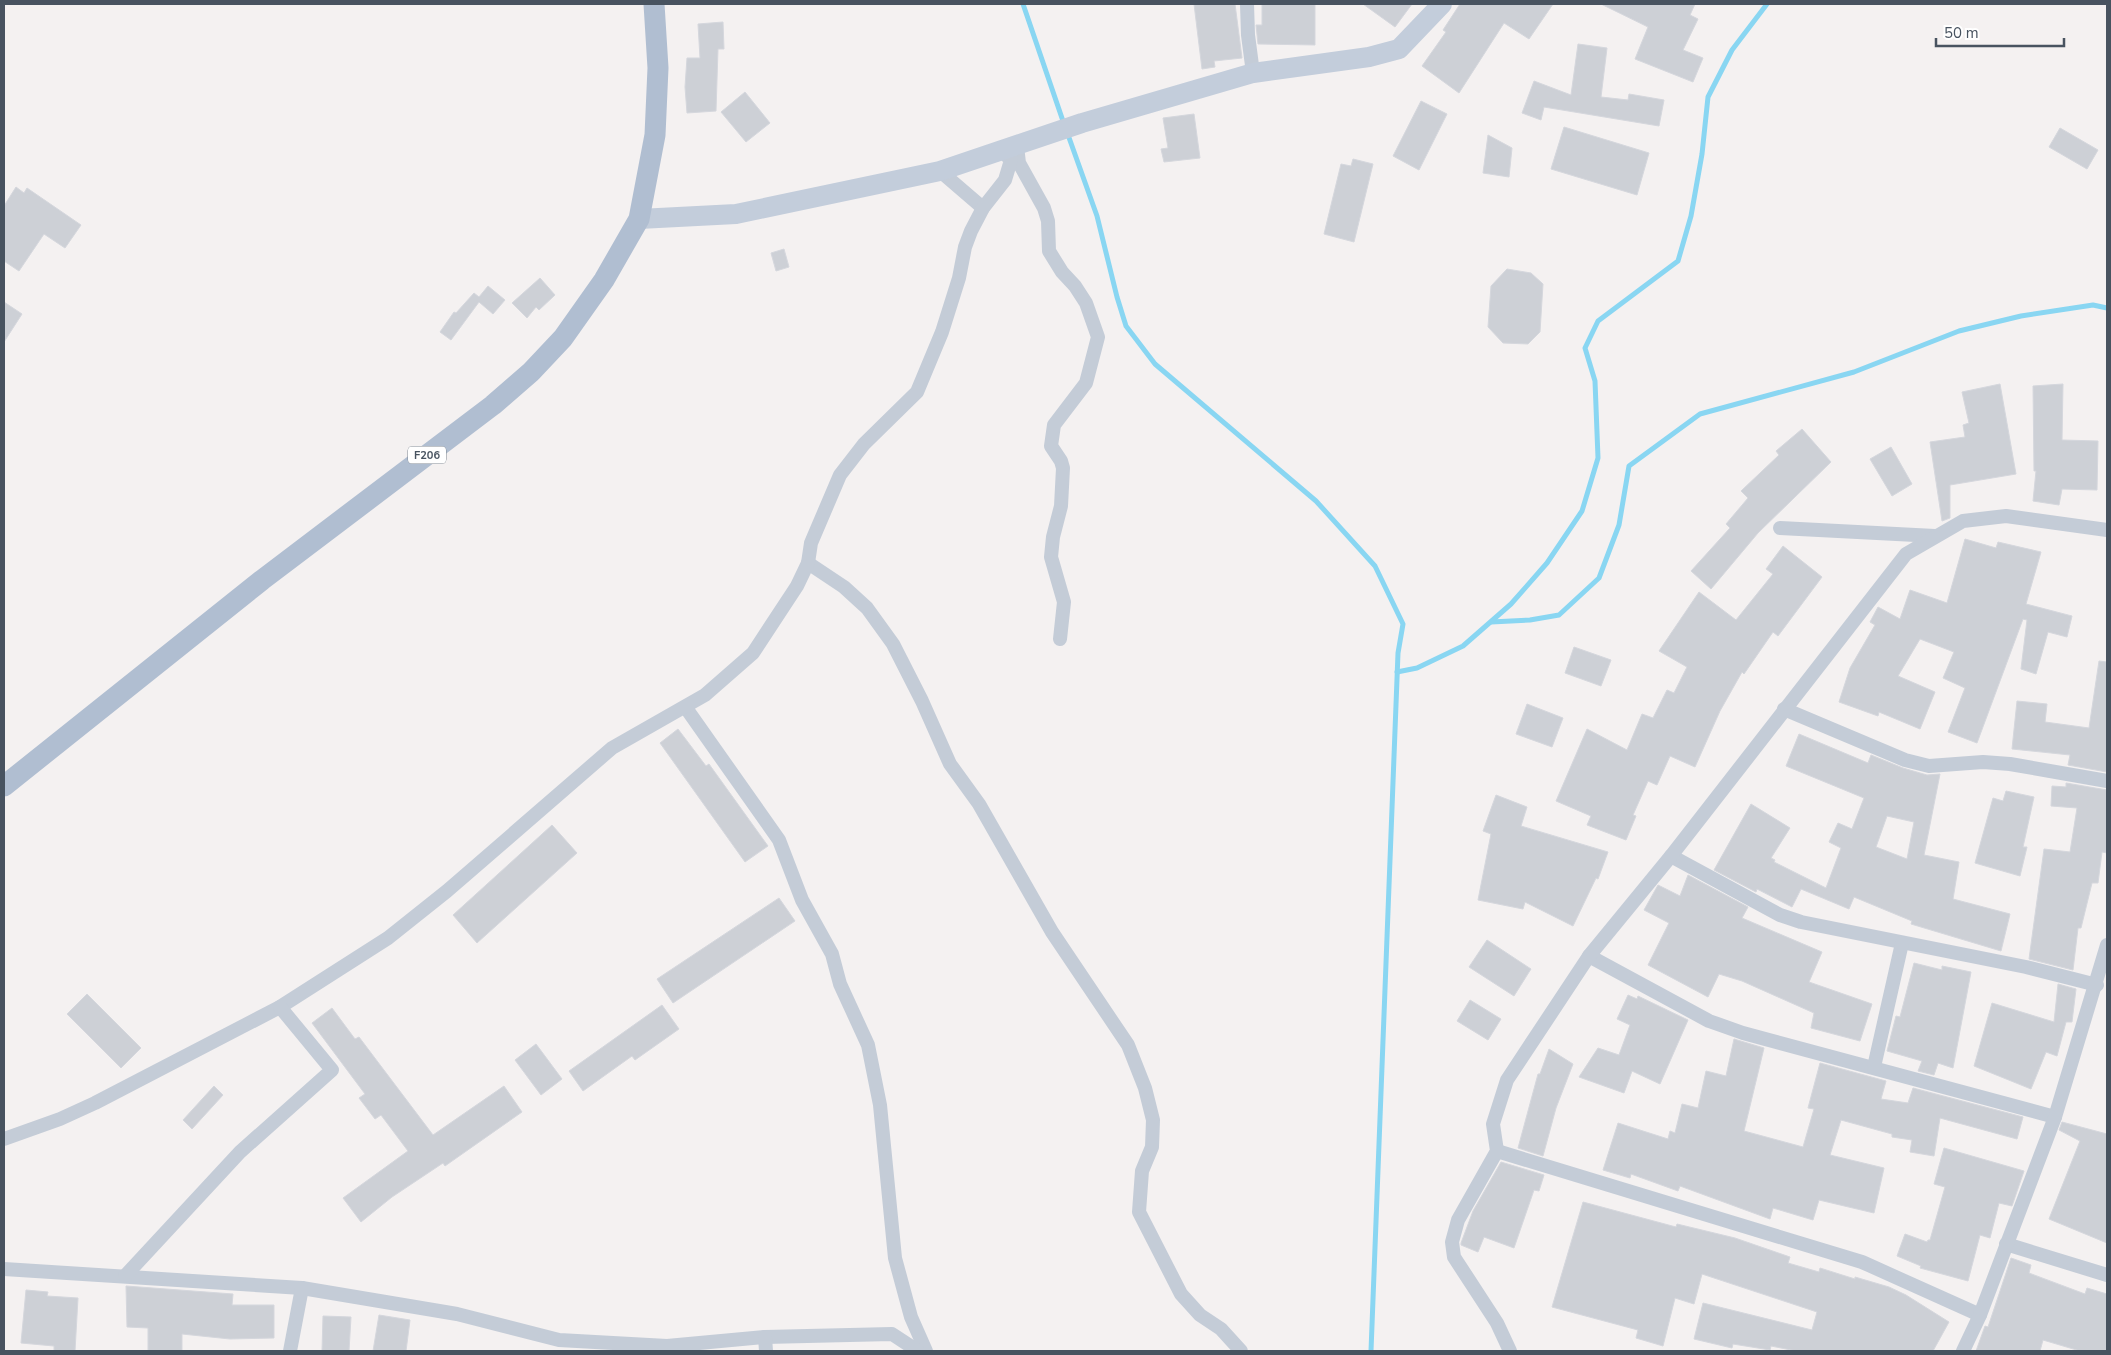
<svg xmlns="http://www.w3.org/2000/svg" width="2111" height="1355" viewBox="0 0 2111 1355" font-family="'Nunito Sans',sans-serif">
<rect width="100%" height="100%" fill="#f4f1f1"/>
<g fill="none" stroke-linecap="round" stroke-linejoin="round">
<g stroke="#89d6f2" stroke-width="5">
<path d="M1023,4L1064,124"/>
<path d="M1067,132L1097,216L1117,297L1126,326L1155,364L1316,501L1375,566L1403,624L1398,653L1371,1351"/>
<path d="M1491,622L1530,620L1559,615L1599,578L1619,525L1629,466L1700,414L1854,372L1959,331L2021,316L2093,305L2107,308"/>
<path d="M1397,672L1417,668L1463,646L1511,604L1547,563L1582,511L1598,458L1595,381L1585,348L1598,321L1678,261L1691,216L1702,154L1708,97L1732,50L1767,4"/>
</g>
</g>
<g fill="#cdd0d6" stroke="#d5d7dd" fill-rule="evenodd">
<path d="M1194,4H1235L1242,58L1214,61L1215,67L1202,69Z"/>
<path d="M1262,4H1315V45L1258,44L1256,25H1262Z"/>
<path d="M1363,4H1412L1395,27Z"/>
<path d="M1460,4H1553L1529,39L1504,23L1459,93L1422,66L1446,32L1443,30Z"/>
<path d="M1601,4H1695L1690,15L1698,19L1683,50L1703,58L1693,82L1635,59L1648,27Z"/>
<path d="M723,22L724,49H718L716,111L687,113L685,87L687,58H700L698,24Z"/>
<path d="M1578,44L1607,48L1601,97L1628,100L1629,94L1664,100L1659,126L1544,107L1541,120L1522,113L1534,81L1571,95Z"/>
<path d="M745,92L770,123L746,142L721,112Z"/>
<path d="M1421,101L1447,114L1419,170L1393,156Z"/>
<path d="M1194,114L1200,158L1164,162L1161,149L1168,148L1163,118Z"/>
<path d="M1564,127L1649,153L1637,195L1551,169Z"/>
<path d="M2060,128L2098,150L2087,169L2049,147Z"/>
<path d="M1488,135L1512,148L1509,177L1483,173Z"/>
<path d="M1353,159L1373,164L1354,242L1324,234L1341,164L1351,166Z"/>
<path d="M16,187L24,193L27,188L81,225L65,248L44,234L19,271L4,261V206Z"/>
<path d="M784,249L789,267L776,271L771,253Z"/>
<path d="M1507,269L1531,273L1543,284L1540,332L1528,344L1503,343L1488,327L1491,286Z"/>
<path d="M540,278L555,295L539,310L536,307L527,318L512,303Z"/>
<path d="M488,286L505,300L493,314L479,302L451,340L440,332L454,312L456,313L474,293L479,297Z"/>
<path d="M4,302L22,314L4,342Z"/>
<path d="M2000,384L2016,474L1950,485V518L1942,521L1930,442L1965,437L1963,425L1969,423L1962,392Z"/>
<path d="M2063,384L2062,440L2098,441L2097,490L2062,489L2059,505L2033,501L2036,471H2034L2033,386Z"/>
<path d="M1802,429L1831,462L1758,533L1711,589L1691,571L1730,528L1726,524L1748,498L1741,491L1779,455L1776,451Z"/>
<path d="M1891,447L1912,484L1892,496L1870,459Z"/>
<path d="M1965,539L1996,548L1998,542L2041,552L2026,604L2072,616L2067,637L2048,632L2036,674L2021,669L2027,620L2023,619L1977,743L1948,732L1965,688L1943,678L1954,652L1920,639L1898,676L1935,692L1920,729L1879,712L1878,716L1839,702L1850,668L1875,625L1870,622L1878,607L1900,619L1910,590L1947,603Z"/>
<path d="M1783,546L1822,577L1778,636L1773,632L1744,674L1742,672L1720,711L1695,767L1670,756L1657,785L1648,781L1633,815L1636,816L1626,840L1587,825L1591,816L1556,801L1587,729L1627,750L1642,714L1653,718L1667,690L1674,693L1687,667L1659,651L1699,592L1736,620L1773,574L1766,569Z"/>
<path d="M1574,647L1611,660L1601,686L1565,673Z"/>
<path d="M2099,661L2107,662V772L2068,765L2070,755L2012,749L2017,701L2047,704L2045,722L2089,728Z"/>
<path d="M1527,704L1563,718L1552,747L1516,734Z"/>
<path d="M678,729L706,766L709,764L768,846L745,862L660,743Z"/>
<path d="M1799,734L1868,763L1871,755L1903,768L1927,775L1940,774L1924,855L1959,862L1953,899L2010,914L2001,951L1911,924L1912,921L1854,897L1849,909L1801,889L1792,907L1757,889L1756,892L1714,870L1751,804L1790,828L1771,858L1775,860L1774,862L1826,888L1841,848L1829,842L1838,823L1852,829L1864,798L1786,766ZM1887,816L1914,822L1907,859L1876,847Z"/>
<path d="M2066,783L2107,790V853L2102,852L2098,883H2092L2081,928H2078L2073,970L2029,959L2044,849L2070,852L2077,808L2051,806L2052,786L2066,787Z"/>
<path d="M2006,791L2034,797L2023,847H2027L2020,876L1975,863L1993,798L2003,801Z"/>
<path d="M1496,795L1527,807L1521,826L1608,852L1598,879L1596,878L1573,926L1525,902L1523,909L1478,900L1491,834L1483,831Z"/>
<path d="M552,825L577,853L477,943L453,915Z"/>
<path d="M1688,875L1748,907L1742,918L1822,952L1809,982L1872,1004L1860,1041L1811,1028L1814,1013L1742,981L1719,974L1708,997L1648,965L1669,923L1644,910L1658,885L1680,896Z"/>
<path d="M779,898L795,921L673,1003L657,979Z"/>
<path d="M1487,940L1531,969L1514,996L1469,967Z"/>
<path d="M1914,963L1942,970V966L1971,972L1953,1068L1938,1063L1934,1075L1918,1071L1922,1061L1887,1051L1896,1016L1900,1017Z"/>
<path d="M2058,984L2076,989L2072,1022H2066L2057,1056L2046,1052L2031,1089L1974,1066L1992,1003L2054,1022Z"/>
<path d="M87,994L141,1048L121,1068L67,1014Z"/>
<path d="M1628,995L1637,999L1638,996L1688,1020L1660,1084L1632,1071L1624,1093L1579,1077L1598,1048L1619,1055L1630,1025L1617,1019Z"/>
<path d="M1470,1000L1501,1019L1488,1040L1457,1021Z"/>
<path d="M662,1005L679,1029L635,1060L632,1056L583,1091L569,1071Z"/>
<path d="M332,1008L355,1039L359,1037L433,1135L504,1086L522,1112L445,1166L443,1163L392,1197L361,1222L343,1198L408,1151L381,1115L375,1119L359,1098L365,1094L312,1023Z"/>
<path d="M1734,1039L1764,1048L1744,1131L1803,1147L1814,1109L1808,1108L1820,1063L1886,1081L1881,1099L1908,1103L1913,1088L2023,1117L2017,1139L1940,1118L1934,1156L1910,1152L1912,1140L1892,1137V1134L1841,1120L1830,1155L1884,1168L1874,1213L1819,1200L1813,1220L1773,1208L1770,1219L1680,1186L1678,1191L1631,1174L1630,1178L1603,1170L1618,1123L1668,1139L1670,1131L1675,1133L1682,1104L1698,1108L1706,1071L1726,1076Z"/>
<path d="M536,1044L562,1079L541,1095L515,1060Z"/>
<path d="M1549,1049L1573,1064L1556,1108L1543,1156L1518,1148L1538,1074H1540Z"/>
<path d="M214,1086L223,1095L192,1129L183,1120Z"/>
<path d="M2062,1122L2107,1134V1243L2049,1219L2080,1141L2059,1130Z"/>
<path d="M1944,1148L2024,1171L2012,1206L1999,1203L1990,1238L1980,1235L1968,1281L1920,1268L1921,1266L1897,1256L1905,1234L1927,1242L1928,1240H1930L1945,1187L1934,1184Z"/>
<path d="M1501,1162L1544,1175L1539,1191L1534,1190L1514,1248L1484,1237L1478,1252L1461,1245V1243L1473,1211Z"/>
<path d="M1583,1202L1676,1227L1677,1224L1735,1238L1790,1257L1788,1263L1819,1272L1820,1268L1855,1279V1277L1889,1287L1906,1295L1949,1322L1933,1351H1796L1771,1346L1770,1350L1733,1344L1732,1348L1694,1339L1703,1303L1812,1330L1817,1312L1702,1274L1694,1304L1675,1298L1663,1346L1636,1338L1638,1330L1552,1307Z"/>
<path d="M2011,1258L2031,1265L2029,1273L2085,1294L2087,1288L2107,1294V1351H2080L2043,1340L2040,1351H1976L1985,1326L1988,1327Z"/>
<path d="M126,1286L233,1294L232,1305H274V1338L230,1339L182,1334V1351H148V1328L127,1327Z"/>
<path d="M26,1290L48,1292L47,1296L78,1298L75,1351H54V1346L21,1343Z"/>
<path d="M379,1315L410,1320L406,1351H373Z"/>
<path d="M323,1316L351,1317L349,1351H322Z"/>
</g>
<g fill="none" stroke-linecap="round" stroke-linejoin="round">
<g stroke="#c4ccd7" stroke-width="14">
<path d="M1247,4L1248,35L1253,73"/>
<path d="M1017,146L1019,163L1044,208L1048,221L1049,251L1062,272L1075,286L1086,303L1098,337L1086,383L1054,425L1051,446L1061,461L1063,468L1061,506L1053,537L1051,557L1064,602L1060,639"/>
<path d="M940,171L983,208"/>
<path d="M1780,528L1935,536"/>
<path d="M808,563L844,587L867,608L893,644L922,701L950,764L979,804L1052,932L1128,1045L1145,1088L1153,1120L1152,1147L1142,1171L1139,1212L1181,1294L1200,1315L1221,1329L1241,1351"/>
<path d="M686,708L779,840L802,900L832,954L840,984L868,1045L880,1105L895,1258L911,1317L926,1351"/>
<path d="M1784,709L1905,760L1929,766L1983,762L2010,764L2107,781"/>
<path d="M1671,856L1780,915L1801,922L2026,967L2097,985"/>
<path d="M1589,956L1709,1021L1743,1033L2055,1117"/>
<path d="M1874,1067L1902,943"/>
<path d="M4,1139L60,1119L95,1103L280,1007L388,938L447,891L612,748L705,695L753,653L797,586L808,563L811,543L840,475L864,444L917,392L942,332L959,278L965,247L971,231L983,208L1005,180L1011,160L1002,151"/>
<path d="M1497,1151L1862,1262L1980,1315"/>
<path d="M2006,1244L2107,1275"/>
<path d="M4,1269L302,1288L457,1314L559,1340L667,1346L765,1337L892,1334L918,1351"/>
<path d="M125,1276L240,1152L332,1070L280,1007"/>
<path d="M765,1337L766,1351"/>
<path d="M290,1351L302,1288"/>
<path d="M1510,1351L1497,1323L1454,1257L1452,1242L1458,1220L1497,1151L1493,1124L1507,1080L1589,956L1671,856L1906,554L1963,521L2006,516L2107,530"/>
<path d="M1963,1351L1980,1315L2055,1117L2107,945"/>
</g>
<path stroke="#c3cddb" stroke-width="20" d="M639,219L736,214L940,171L1082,123L1253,73L1369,57L1399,49L1442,4"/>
<path stroke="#b0bed1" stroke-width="21" d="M4,786L262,580L493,405L531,372L563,338L604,280L639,219L655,135L658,68L654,4"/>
</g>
<g text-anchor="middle" stroke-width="4" stroke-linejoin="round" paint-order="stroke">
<rect fill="#fff" stroke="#7f8790" stroke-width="1" x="408" y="446.5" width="38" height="17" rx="4"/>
<g font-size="11" font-weight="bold" fill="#485360">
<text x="427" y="459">F206</text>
</g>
</g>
<rect width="2111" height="1355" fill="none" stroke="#485360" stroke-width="10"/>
<path d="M1936 38v8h128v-8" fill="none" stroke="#485360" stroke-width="2.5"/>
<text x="1944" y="38" font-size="15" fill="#485360" stroke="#ffffff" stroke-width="4" paint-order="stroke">50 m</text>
</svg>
